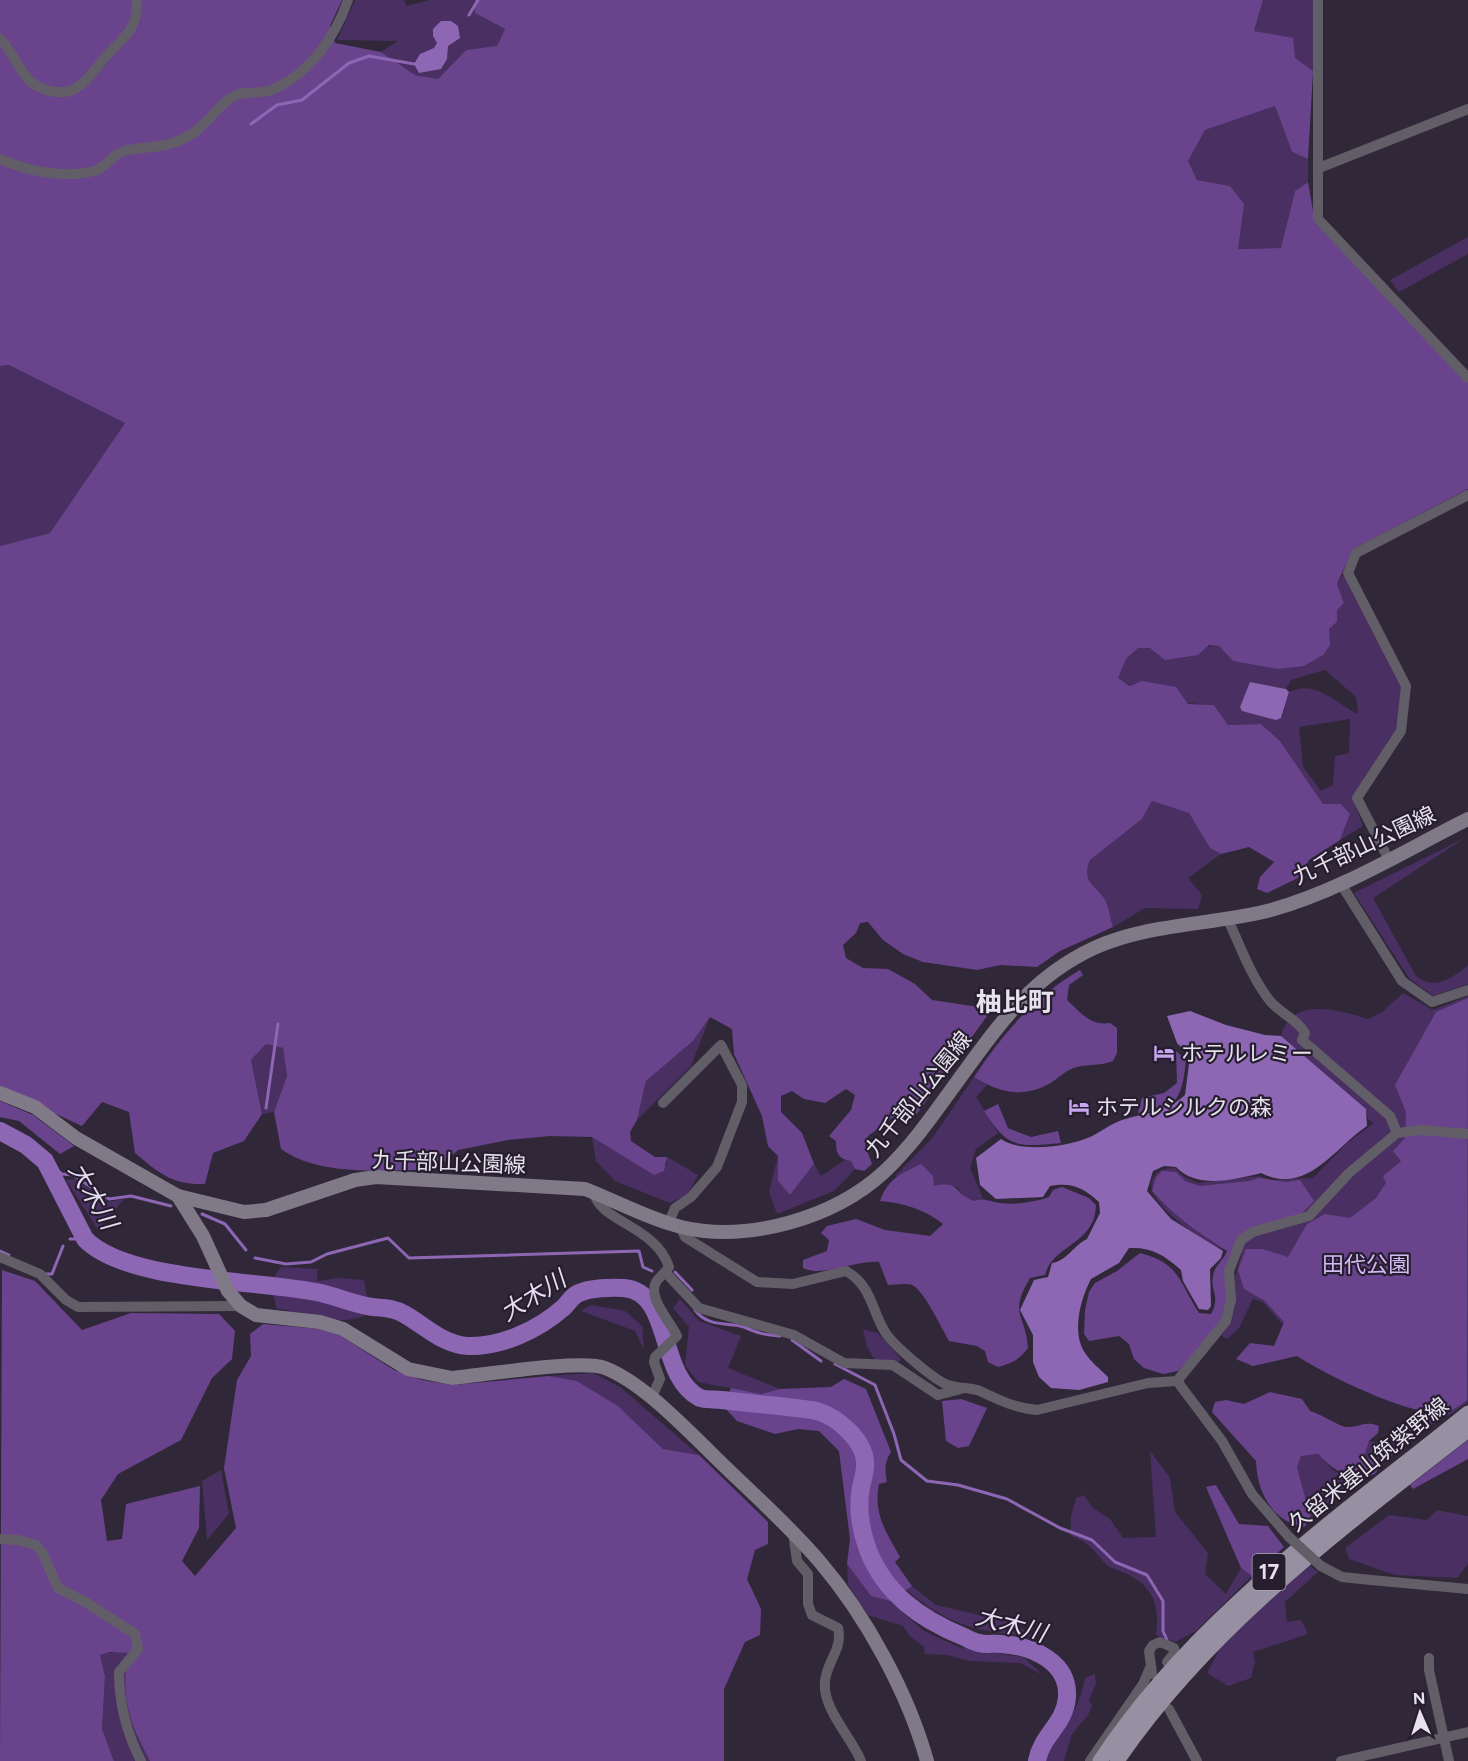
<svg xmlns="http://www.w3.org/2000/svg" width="1468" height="1761" viewBox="0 0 1468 1761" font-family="Figtree,'Noto Sans JP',sans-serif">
<rect width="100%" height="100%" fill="#302839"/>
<g fill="#492f62" fill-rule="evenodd">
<path d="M355,0H404L407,6L429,0H475V13L505,29L497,47L466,50L438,79L415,75L381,52L398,41L337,40Z"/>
<path d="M1263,0H1313V71L1254,31Z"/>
<path d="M1275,106L1292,152L1308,159V182L1295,191L1281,248L1237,249L1230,186L1197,180L1188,161L1205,130Z"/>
<path d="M1468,237V254L1399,292L1390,280Z"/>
<path d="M9,365L125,423L50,533L0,546V366Z"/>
<path d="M1344,573L1402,685L1396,731L1352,797L1363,826L1340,840L1350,814L1341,804H1323L1280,741L1261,724L1228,725L1214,705C1182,704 1145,696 1118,678L1126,659L1137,648L1219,646L1233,661L1329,629L1337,622V610L1344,603L1337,584ZM1325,670L1356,697L1358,714C1335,703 1316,679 1289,692L1282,718L1250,682L1286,689L1291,680ZM1350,719L1349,753L1335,756L1333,785L1321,791L1303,767L1299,727Z"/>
<path d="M1152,801L1189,813L1210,848L1221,854L1188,878L1202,895L1198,909L1145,908L1113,927C1110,918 1109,905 1104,898C1094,884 1081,881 1090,860L1142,819Z"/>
<path d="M1465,838L1373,898L1416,976C1437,991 1450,978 1468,966V984L1433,996L1409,978L1354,893Z"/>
<path d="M1403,993L1433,1010L1468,996V1402L1448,1416L1444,1415L1381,1464L1364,1457L1369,1441L1387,1445L1416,1410L1439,1412L1284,1326L1263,1302L1253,1299L1239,1328L1227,1339L1222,1336L1235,1308L1234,1280L1242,1253C1236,1251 1229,1251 1223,1249C1204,1243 1145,1203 1152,1181C1157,1169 1164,1169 1175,1168L1183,1176L1197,1183L1259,1176L1271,1180L1313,1178L1347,1143L1374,1123L1368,1119L1366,1109L1281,1036C1291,996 1339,1010 1368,1019L1382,1012Z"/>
<path d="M710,1017L691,1066L637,1120L646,1081L693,1041Z"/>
<path d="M266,1044L283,1048L287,1076L274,1112L262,1114L251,1060Z"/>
<path d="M974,1077L987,1085L976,1097L998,1133L976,1149L970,1168L983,1198L974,1201L967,1199L957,1187H934L895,1176L933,1137Z"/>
<path d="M592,1137L654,1174L667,1165V1157L698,1175L687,1195L670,1203L615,1181L596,1161Z"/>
<path d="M778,1156V1181L790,1195L814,1164L821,1176L845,1160L851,1161L855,1169L834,1191L777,1214L769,1192Z"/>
<path d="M75,1179L108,1202L124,1199L98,1230L66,1180Z"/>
<path d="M281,1267L318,1269L317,1281L339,1278L364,1280L370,1312C345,1330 304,1313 276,1308L271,1281Z"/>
<path d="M680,1299L699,1321L741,1336L728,1368L780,1389L761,1394L698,1382L685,1365L689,1327L673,1308Z"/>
<path d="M591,1305L625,1311L642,1326L644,1350L635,1331L581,1311Z"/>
<path d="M863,1329L878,1333L901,1359L897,1363L876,1362L867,1347Z"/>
<path d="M593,1373L620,1387L699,1455L663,1449L618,1406L577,1381L549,1376Z"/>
<path d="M1150,1451L1170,1478L1175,1512L1208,1553L1205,1574L1226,1594L1241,1568L1252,1576L1196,1631L1175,1642L1156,1635C1160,1607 1154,1587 1127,1574C1121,1571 1111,1569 1106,1564C1092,1550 1091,1543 1071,1536V1516L1076,1498L1084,1495L1093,1508L1110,1519L1123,1538L1156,1537Z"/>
<path d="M1318,1454L1334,1471L1361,1478L1311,1519L1297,1467L1301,1456Z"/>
<path d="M221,1470L229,1514L207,1540L202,1481Z"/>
<path d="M1437,1510L1468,1516V1564L1457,1578L1395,1575L1349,1559L1345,1548L1389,1515L1427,1520Z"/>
<path d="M847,1564L871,1596L890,1601L924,1631L959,1647L1023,1657L1043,1675L1020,1663L969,1661L948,1655L925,1654L924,1647L910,1636L903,1626L868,1615L848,1585Z"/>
<path d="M1310,1566L1318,1572L1285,1602L1287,1622L1301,1620L1308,1634L1253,1652L1255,1662L1251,1678L1228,1686L1207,1673L1220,1648L1277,1593Z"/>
<path d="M912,1586L936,1605L1013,1623L1033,1636C977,1632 950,1626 906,1590Z"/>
<path d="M124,1651L129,1653L132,1664L138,1739L150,1761H114L102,1729L105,1676L100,1654Z"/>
<path d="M1095,1674L1096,1684L1089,1700L1092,1706L1088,1715L1072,1734L1064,1761H1046L1047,1747C1068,1727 1079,1707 1085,1678Z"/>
</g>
<g fill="#69448d">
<path d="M0,0H342L330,26L335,43L381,52L415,75L438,79L466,50L497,46L505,29L475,13V0H1263L1254,31L1293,38L1295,58L1313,71L1308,159L1292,152L1275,106L1205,130L1188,161L1197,180L1230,186L1244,204L1238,249L1281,248L1295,191L1308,182L1315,223L1468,383V489L1353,549L1337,584L1344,603L1337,610V622L1329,629L1330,645L1323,655L1304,666L1278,669L1233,661L1219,646L1209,645L1198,655L1165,660L1150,648H1138L1126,659L1118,678L1130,686L1142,681L1176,687L1188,704L1214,705L1228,725L1261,724L1280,741L1323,804H1341L1350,814L1340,840L1309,860L1298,878L1267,893L1257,889L1260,877L1274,862L1249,847L1221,854L1210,848L1189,813L1152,801L1142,819L1090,860C1081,881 1094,884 1104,898C1109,905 1110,918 1113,927L1060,951L1037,967L1000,965L977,970L923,962L903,954L883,940L868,922L860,923L856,933L843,945L846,958L863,968L888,969L915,984L932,1000L992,1009L916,1115L892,1118L868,1136L865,1145L872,1164L864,1171L855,1169L851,1161C838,1159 836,1153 836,1141L829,1136L851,1110L855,1095L846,1089L825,1103L804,1099L792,1091L781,1096V1112L802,1133L814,1164L790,1195L778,1181V1156L768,1146L762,1116L734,1054L732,1029L710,1017L693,1041L646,1081L637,1120L630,1132L631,1141L655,1157H667L664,1171L654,1175L592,1137L550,1136L508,1140L458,1150L435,1170C386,1169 322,1178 281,1149L274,1112L287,1076L283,1048L266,1044L251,1060L262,1114L244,1141L213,1153L205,1184C172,1185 159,1173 135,1153L129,1112L102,1102L82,1126L0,1088V546L50,533L125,423L9,365L0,366Z"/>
<path d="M1080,970L1083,975L1069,985L1067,1000C1081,1013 1090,1026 1110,1023L1117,1028V1053L1113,1061C1101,1066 1089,1064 1077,1067C1067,1069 1060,1077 1052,1082C1025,1099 999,1093 974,1077C1003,1033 1034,997 1080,970Z"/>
<path d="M1468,998L1467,1400C1461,1404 1451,1413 1443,1413C1408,1415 1328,1376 1297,1356L1253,1366L1236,1359L1250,1343L1274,1346L1284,1322L1265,1301L1244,1289L1238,1270L1246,1249H1263L1288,1257L1307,1224L1325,1214L1350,1218L1376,1198L1386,1183L1383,1176L1401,1161L1393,1151L1405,1138L1406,1112L1395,1085L1436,1012Z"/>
<path d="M1176,1051L1186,1060C1182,1096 1179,1110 1138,1113L1142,1098L1164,1093L1177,1083Z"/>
<path d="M0,1101L33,1115L74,1146L60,1154L19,1121L0,1117Z"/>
<path d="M998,1104L1008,1128L1031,1137L1058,1131L1061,1143C1018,1147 1008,1149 984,1111Z"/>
<path d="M921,1164L933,1176L934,1186C960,1180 954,1194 974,1201C985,1197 990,1202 1001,1203C1017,1205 1035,1202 1049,1197L1053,1190L1062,1187L1089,1198L1096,1205C1095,1245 1053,1244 1045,1275L1030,1278C1008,1315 1026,1314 1028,1348C1019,1360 1012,1363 998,1367L988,1362L985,1351L977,1346L949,1341C942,1329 924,1290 912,1285C905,1283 895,1285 888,1285L879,1262C853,1260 825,1278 803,1268V1260L827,1251L829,1240L821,1233L827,1226L856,1219L885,1230L930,1236L943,1224C924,1209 904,1203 880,1201C888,1179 900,1174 921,1164Z"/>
<path d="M1162,1171L1176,1172L1185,1181L1200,1186L1249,1181L1259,1178L1286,1182L1300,1180L1314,1201L1300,1215L1243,1233L1223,1319L1204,1345L1178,1371L1163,1374L1144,1368L1134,1359L1129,1344L1119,1336L1089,1341L1084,1334L1085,1310L1089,1292L1095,1283L1117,1271L1140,1253C1180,1263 1179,1282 1199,1313L1211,1314C1221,1296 1210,1292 1213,1276C1214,1266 1224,1260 1227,1251C1199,1233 1174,1216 1152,1191L1156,1177Z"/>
<path d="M2,1270L35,1281L82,1330L131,1313L219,1314L235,1331L232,1359L212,1378L181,1440L118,1474L101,1500L107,1541L122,1539L126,1504L200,1486L199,1528L182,1561L195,1576L236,1528L224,1468L237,1380L251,1356L250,1334L263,1324L320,1329L341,1336L394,1370L422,1380L453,1385L549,1376L577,1381L618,1406L663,1449L699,1455L768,1522V1544L755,1550L747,1579L761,1609L760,1635L745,1642L724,1689V1761H150C130,1725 119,1695 129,1653L110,1652L100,1655L105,1676L102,1729L114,1761H0Z"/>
<path d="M844,1379L866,1389L891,1452C884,1462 885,1471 887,1482L879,1484C873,1514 886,1532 900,1557L895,1562L912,1586L890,1601L871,1596L847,1564L850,1539L839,1451L819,1431L798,1429L775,1434L737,1421L724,1407L731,1388L761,1394L780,1389L831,1387Z"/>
<path d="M1270,1392L1302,1399L1310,1411C1321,1414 1341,1427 1346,1427C1359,1428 1364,1420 1379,1426L1378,1433L1369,1441L1364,1457L1381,1464L1375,1474C1351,1482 1335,1472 1318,1454L1301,1456L1297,1467L1311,1519L1304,1527C1271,1521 1257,1491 1256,1461L1212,1412L1215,1402L1226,1400L1244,1404Z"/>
<path d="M961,1399L987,1408L969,1446L958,1448L946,1441L942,1401Z"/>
<path d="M1468,1440V1459L1413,1489L1410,1485Z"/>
<path d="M1216,1485L1239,1524L1268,1526L1284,1547L1252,1576L1241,1568L1206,1487Z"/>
</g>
<g fill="#8d67b4">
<path d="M441,21H451L458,26L460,38L448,46L447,59L441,69L419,73L414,64L420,54L434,48L437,43L433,36V29Z"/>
<path d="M1250,682L1286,689L1289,692L1281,718L1276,720L1242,711L1240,707Z"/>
<path d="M1190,1011L1226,1025L1265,1035L1281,1036L1366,1109L1367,1126C1334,1148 1307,1196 1261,1173C1234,1180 1196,1189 1176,1167L1164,1166L1153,1171L1147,1191L1171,1219L1223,1251L1221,1258L1210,1269L1211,1306L1208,1310L1199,1309L1183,1281L1181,1270C1164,1255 1152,1247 1129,1248L1119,1263L1091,1279C1081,1298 1071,1332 1085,1353C1091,1362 1100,1369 1108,1377V1382L1079,1390L1051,1388L1039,1377L1033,1362V1335L1020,1310L1034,1280L1048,1277L1052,1263C1067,1261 1074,1245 1087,1239L1100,1213L1099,1202C1083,1187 1071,1182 1050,1186L1043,1197L996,1199L980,1185L976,1158L1001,1139C1020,1153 1068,1147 1090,1137C1101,1132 1110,1124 1122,1120C1145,1113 1167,1112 1185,1095L1190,1056L1177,1043L1167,1016Z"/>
</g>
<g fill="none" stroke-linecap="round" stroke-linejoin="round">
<g stroke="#8d67b4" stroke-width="3">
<path d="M469,15L478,0"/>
<path d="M251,124L277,105L302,100L349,63L369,56L414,64"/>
<path d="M266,1108L278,1024"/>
<path d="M45,1161L62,1174L73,1175L109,1199L131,1196L171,1206"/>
<path d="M202,1214L225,1224L246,1250"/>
<path d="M70,1239H85"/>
<path d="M0,1251L9,1255"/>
<path d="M255,1258L286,1264L311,1262L327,1254L388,1238L409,1258L639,1251L643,1267L652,1271"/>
<path d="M675,1272L692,1290"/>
<path d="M44,1274H52L63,1246"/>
<path d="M695,1310C708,1328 729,1322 744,1327C758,1333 764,1335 780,1336"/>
<path d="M792,1340L821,1361"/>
<path d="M835,1364L875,1385L894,1434L901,1460L927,1481L958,1485L1007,1499L1060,1528L1092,1540L1115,1562L1147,1575L1163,1601V1631L1167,1640"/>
</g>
<path stroke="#8d67b4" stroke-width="18" d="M0,1131L26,1145L45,1161L85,1239C126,1282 261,1280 321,1293C338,1297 356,1305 373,1307C384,1308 394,1308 404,1314C424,1325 443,1345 468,1346C501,1347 538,1330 563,1308C569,1303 571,1296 579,1293C590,1288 611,1287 624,1288C673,1292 657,1376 700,1398C705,1400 716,1399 722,1400C754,1404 786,1406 817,1411C837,1417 863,1439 865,1461C866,1470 863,1478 861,1487C857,1508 861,1531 868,1550C885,1594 921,1619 962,1636C967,1638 973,1642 979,1643C986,1645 994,1643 1001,1644C1033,1646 1069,1662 1067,1697C1065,1725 1042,1734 1037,1761"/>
<g stroke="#625e67" stroke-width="10">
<path d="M1318,0V219L1468,378"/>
<path d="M0,39C15,53 21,80 41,88C78,103 88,76 108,54C127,34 137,30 137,0"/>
<path d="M0,159C28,171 64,179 94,171C106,168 112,154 124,151C148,145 166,150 190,135C208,125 218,104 234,96C246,90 261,95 274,89C311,72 335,37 348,0"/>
<path d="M1319,168L1468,109"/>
<path d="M1389,860L1357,798L1401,731L1406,686L1348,573L1356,553L1468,495"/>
<path d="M1341,884L1402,981L1432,1002L1468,990"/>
<path d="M1228,920C1241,947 1251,977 1270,1001C1280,1013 1298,1020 1305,1033L1302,1040L1390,1116L1397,1133"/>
<path d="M663,1103L721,1045L742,1085V1102L717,1167L691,1197L675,1208L669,1222"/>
<path d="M594,1193C600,1222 656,1226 669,1267C665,1273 660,1276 656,1282C647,1298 671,1322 677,1336L655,1357L654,1362L660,1379L651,1399"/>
<path d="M680,1226L685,1237L757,1282L793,1284L846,1271C872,1286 871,1309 885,1332C893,1345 934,1380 948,1385C958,1389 970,1387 980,1391C999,1400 1015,1408 1037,1410L1148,1383L1177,1381"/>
<path d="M0,1257L40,1274L66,1300L78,1307L241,1306"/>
<path d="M666,1273L699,1308L794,1335L844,1363L893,1365L938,1395L961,1389"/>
<path d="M1177,1381L1226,1321L1231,1300L1229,1271L1241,1240L1253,1232L1309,1216L1349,1173L1397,1133L1421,1130L1468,1134"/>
<path d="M1177,1381L1222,1441L1252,1494L1289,1537"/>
<path d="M793,1532L797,1561L808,1574V1604L812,1615L838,1628C843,1649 827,1661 825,1681C822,1709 851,1736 861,1761"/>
<path d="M0,1539L18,1540L36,1545L42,1552L58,1588L87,1603L135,1634L138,1649L119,1672C119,1704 126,1732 141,1761"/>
<path d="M1321,1566L1342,1577L1361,1579L1468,1589"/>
<path d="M1429,1658V1670L1449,1761"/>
<path d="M1152,1674L1149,1651L1153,1645L1160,1642L1174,1648L1175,1652L1167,1662L1174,1668"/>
<path d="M1169,1709L1197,1761"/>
<path d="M1090,1761L1143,1684L1150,1668"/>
<path d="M1341,1761L1468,1732"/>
</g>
<g stroke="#807a88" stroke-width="14">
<path d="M0,1093L35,1107L76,1138L178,1196L244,1212L266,1210L355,1180L376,1177L585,1189C616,1201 648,1219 681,1227C748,1243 834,1218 884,1172C915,1143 940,1105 965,1071C1003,1019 1034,976 1094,948C1149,923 1213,925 1271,910C1340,891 1404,851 1468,819"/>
<path d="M178,1196L203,1236L228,1291L241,1306L256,1315L320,1322L343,1329L408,1369L452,1378C484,1375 581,1359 605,1368C641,1382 680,1423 708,1450C745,1487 786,1522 820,1562C866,1616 908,1693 927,1761"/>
</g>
<g stroke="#978fa2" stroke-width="15">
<path d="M1100,1761C1194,1618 1337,1519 1468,1413"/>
<path d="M1117,1761C1208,1627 1341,1529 1468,1430"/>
</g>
<path stroke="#625e67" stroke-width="10" d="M1289,1537L1321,1566"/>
</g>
<defs>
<g id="hotel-bare" transform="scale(1.62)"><path d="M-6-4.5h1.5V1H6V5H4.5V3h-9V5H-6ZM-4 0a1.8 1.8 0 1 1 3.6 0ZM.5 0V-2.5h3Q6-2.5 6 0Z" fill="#c8a5ef" stroke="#261e2f" stroke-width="2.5" paint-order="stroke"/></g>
</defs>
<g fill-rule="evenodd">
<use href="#hotel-bare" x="1164" y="1053"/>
<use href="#hotel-bare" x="1079" y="1107"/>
</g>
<g text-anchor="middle" stroke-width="4.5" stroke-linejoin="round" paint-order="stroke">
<rect fill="#261e2f" stroke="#ada6b4" stroke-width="1.5" x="1252.5" y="1554" width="33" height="36" rx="4.5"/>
<g font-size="21" font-weight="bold" fill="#e7e1ed">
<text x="1269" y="1579">17</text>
</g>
<g font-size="22" fill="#e7e1ed" stroke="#261e2f">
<text transform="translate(1364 845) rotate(-25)" y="8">九千部山公園線</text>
<text transform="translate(918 1094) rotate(-51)" y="8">九千部山公園線</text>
<text transform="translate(449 1162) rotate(2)" y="8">九千部山公園線</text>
<text transform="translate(1368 1464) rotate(-39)" y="8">久留米基山筑紫野線</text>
</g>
<g font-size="22" fill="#e7e1ed" stroke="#261e2f" text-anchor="start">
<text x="1181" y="1061">ホテルレミー</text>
<text x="1096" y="1115">ホテルシルクの森</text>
</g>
<g font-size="22" fill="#d5b9f6" stroke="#261e2f">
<text x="1366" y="1272">田代公園</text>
</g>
<g font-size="24" font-style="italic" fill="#e6ddf2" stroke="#261e2f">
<text transform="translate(93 1196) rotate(60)" y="8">大木川</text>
<text transform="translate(533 1296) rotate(-32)" y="8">大木川</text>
<text transform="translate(1011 1625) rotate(15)" y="8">大木川</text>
</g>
<g font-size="26" font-weight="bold" fill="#e7e1ed" stroke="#261e2f">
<text x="1015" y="1011">柚比町</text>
</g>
</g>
<g transform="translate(1420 1713) rotate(357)" stroke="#261e2f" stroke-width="4.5" paint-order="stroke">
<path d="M0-4.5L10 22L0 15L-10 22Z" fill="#e7e1ed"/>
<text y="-9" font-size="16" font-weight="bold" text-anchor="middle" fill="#e7e1ed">N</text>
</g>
</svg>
